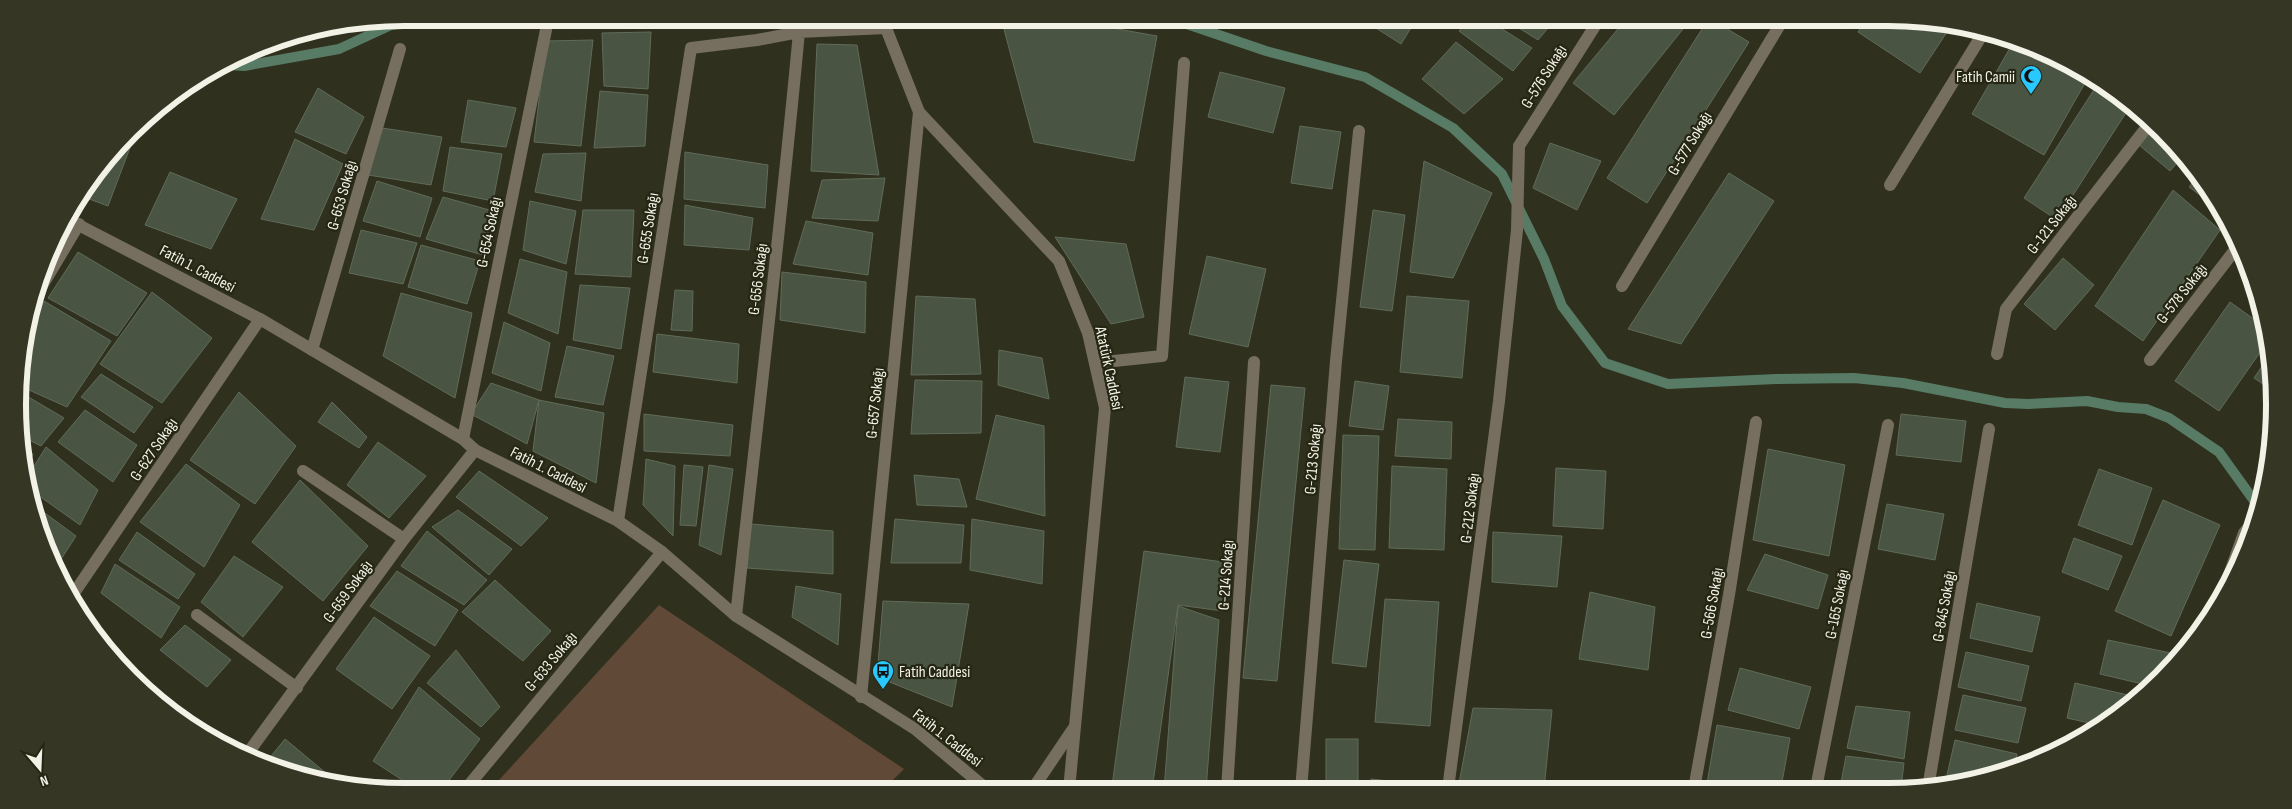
<svg xmlns="http://www.w3.org/2000/svg" width="2292" height="809" viewBox="0 0 2292 809" font-family="'Sofia Sans Condensed',sans-serif">
<rect width="100%" height="100%" fill="#2f301d"/>
<path fill="#604a37" d="M659,605L904,769L883,790L489,791Z"/>
<g fill="none" stroke-linecap="round" stroke-linejoin="round">
<g stroke="#577b65" stroke-width="10">
<path d="M1169,18L1266,51L1365,77L1453,128L1502,174L1544,259L1562,306L1605,363L1668,384L1776,379L1854,378L1903,383L2005,403L2028,404L2087,401L2118,407L2146,409L2169,418L2219,452L2260,509"/>
<path d="M228,65L244,66L339,49L391,25L431,18"/>
</g>
</g>
<g fill="#495443" stroke="#606b59">
<path d="M1001,18H1056L1157,36L1134,161L1034,142Z"/>
<path d="M1360,18H1417L1401,44Z"/>
<path d="M1470,18H1485L1532,48L1513,71L1459,31Z"/>
<path d="M1503,18H1550L1554,21L1538,40Z"/>
<path d="M1627,18L1691,19L1614,115L1573,83Z"/>
<path d="M1709,18L1749,42L1647,203L1607,178Z"/>
<path d="M1830,18H1855L1848,29Z"/>
<path d="M1867,18H1888L1951,26L1920,73L1858,32Z"/>
<path d="M651,32L648,89L604,86L602,33Z"/>
<path d="M593,40L581,146L534,142L546,41Z"/>
<path d="M2014,41L2058,57L2089,76L2044,155L1972,114Z"/>
<path d="M1456,42L1503,79L1464,114L1422,79Z"/>
<path d="M817,44L857,45L879,175L811,171Z"/>
<path d="M1220,72L1285,88L1273,133L1208,117Z"/>
<path d="M2099,82L2131,105L2057,220L2024,198Z"/>
<path d="M318,88L364,117L346,154L295,132Z"/>
<path d="M600,91L648,95L645,146L594,148Z"/>
<path d="M468,100L516,108L506,147L461,142Z"/>
<path d="M139,124L108,206L81,196L98,169Z"/>
<path d="M1300,126L1341,132L1332,189L1291,183Z"/>
<path d="M2154,126L2183,156L2170,171L2139,145Z"/>
<path d="M382,128L442,137L431,185L368,175Z"/>
<path d="M295,139L343,164L314,230L261,219Z"/>
<path d="M1550,143L1601,161L1577,210L1533,188Z"/>
<path d="M450,147L502,154L493,201L443,191Z"/>
<path d="M685,152L768,165L765,208L684,199Z"/>
<path d="M586,153L581,201L535,192L543,154Z"/>
<path d="M1424,161L1492,193L1453,278L1410,272Z"/>
<path d="M170,172L237,199L211,249L145,225Z"/>
<path d="M1729,173L1774,201L1681,344L1628,329Z"/>
<path d="M2198,176L2223,211L2224,213L2189,187Z"/>
<path d="M885,178L878,221L812,218L822,180Z"/>
<path d="M377,181L432,198L420,237L363,221Z"/>
<path d="M2173,190L2220,230L2143,341L2095,306Z"/>
<path d="M443,197L493,211L483,255L426,239Z"/>
<path d="M530,201L576,211L566,264L523,250Z"/>
<path d="M685,205L753,218L749,250L684,245Z"/>
<path d="M583,210H634L631,277L575,274Z"/>
<path d="M1373,210L1405,215L1392,311L1360,307Z"/>
<path d="M806,221L873,233L868,275L793,264Z"/>
<path d="M361,230L417,243L403,284L349,273Z"/>
<path d="M1055,237L1126,244L1144,317L1111,324Z"/>
<path d="M421,245L480,261L467,304L408,287Z"/>
<path d="M78,252L147,293L117,336L48,298Z"/>
<path d="M1207,256L1266,269L1248,347L1189,334Z"/>
<path d="M2063,258L2094,285L2055,330L2024,304Z"/>
<path d="M520,259L567,272L558,334L508,313Z"/>
<path d="M782,272L866,282L865,333L780,320Z"/>
<path d="M580,285L630,288L621,349L573,340Z"/>
<path d="M675,290L693,291L692,331L671,330Z"/>
<path d="M152,292L212,338L162,403L100,364Z"/>
<path d="M401,293L472,313L455,398L383,356Z"/>
<path d="M916,296L975,299L981,374L911,375Z"/>
<path d="M1407,296L1469,301L1462,378L1400,372Z"/>
<path d="M44,301L111,341L67,407L20,386L21,354Z"/>
<path d="M2230,302L2265,327L2268,341L2219,411L2175,381Z"/>
<path d="M504,322L550,343L541,391L492,373Z"/>
<path d="M657,334L739,344L737,383L653,372Z"/>
<path d="M567,346L614,356L603,405L555,397Z"/>
<path d="M999,350L1042,358L1049,399L998,385Z"/>
<path d="M2271,353V354L2272,390L2254,378Z"/>
<path d="M101,374L153,407L134,433L81,397Z"/>
<path d="M1185,377L1229,382L1220,452L1176,447Z"/>
<path d="M915,380L982,381L981,433L911,434Z"/>
<path d="M1355,381L1389,386L1383,430L1349,426Z"/>
<path d="M491,383L539,400L527,444L471,414Z"/>
<path d="M1271,385L1305,388L1277,681L1243,678Z"/>
<path d="M20,392L64,418L41,446L19,435Z"/>
<path d="M239,392L296,446L255,504L190,460Z"/>
<path d="M539,400L604,413L596,483L533,451Z"/>
<path d="M332,402L367,437L359,448L318,422Z"/>
<path d="M85,410L137,445L113,482L58,442Z"/>
<path d="M644,414L733,425L730,456L644,451Z"/>
<path d="M1901,414L1966,421L1961,462L1896,455Z"/>
<path d="M996,415L1044,426L1045,516L976,499Z"/>
<path d="M1398,419L1452,422L1451,459L1395,456Z"/>
<path d="M1343,435L1379,436L1375,550L1339,549Z"/>
<path d="M378,442L426,476L389,518L347,485Z"/>
<path d="M21,446L33,454L25,470Z"/>
<path d="M46,447L98,490L80,525L28,488L26,479Z"/>
<path d="M1768,449L1845,465L1829,556L1753,540Z"/>
<path d="M646,459L675,466L673,536L643,505Z"/>
<path d="M186,464L240,505L204,567L140,522Z"/>
<path d="M684,465L703,467L696,526L680,525Z"/>
<path d="M709,465L733,469L721,555L699,545Z"/>
<path d="M1392,466L1447,469L1444,550L1389,548Z"/>
<path d="M1556,468L1606,471L1603,529L1553,526Z"/>
<path d="M2099,469L2152,488L2132,545L2078,525Z"/>
<path d="M479,471L548,518L521,546L456,497Z"/>
<path d="M914,475L959,479L967,507L917,505Z"/>
<path d="M300,480L368,546L323,601L252,542Z"/>
<path d="M2163,500L2220,525L2171,636L2115,611Z"/>
<path d="M30,502L76,536L58,564L31,504Z"/>
<path d="M1887,504L1944,514L1935,560L1878,549Z"/>
<path d="M458,510L512,549L489,575L432,527Z"/>
<path d="M895,519L964,525L961,563H891Z"/>
<path d="M972,519L1044,531L1042,584L970,570Z"/>
<path d="M751,524L833,531V574L747,568Z"/>
<path d="M427,531L487,580L464,605L401,566Z"/>
<path d="M137,532L195,574L178,599L119,560Z"/>
<path d="M1493,532L1562,536L1557,587L1492,582Z"/>
<path d="M2074,538L2122,556L2108,590L2062,572Z"/>
<path d="M1144,551L1230,563L1223,611L1178,605L1152,790L1112,786Z"/>
<path d="M1765,554L1828,575L1818,609L1747,590Z"/>
<path d="M234,556L283,587L243,637L201,602Z"/>
<path d="M1344,560L1379,564L1366,667L1332,663Z"/>
<path d="M115,564L180,607L161,638L101,593Z"/>
<path d="M397,571L458,610L435,646L370,606Z"/>
<path d="M495,580L551,631L523,661L462,612Z"/>
<path d="M796,586L841,594L838,645L792,617Z"/>
<path d="M1590,592L1655,607L1648,670L1579,659Z"/>
<path d="M1385,599L1439,602L1430,726L1375,722Z"/>
<path d="M883,601L969,604L952,707L877,677Z"/>
<path d="M1977,603L2040,617L2032,652L1970,638Z"/>
<path d="M1178,606L1219,620L1206,790H1164Z"/>
<path d="M374,617L430,656L392,709L336,669Z"/>
<path d="M185,625L231,660L207,687L160,650Z"/>
<path d="M2108,640L2171,653L2168,665L2151,686L2100,674Z"/>
<path d="M456,650L500,707L481,727L427,683Z"/>
<path d="M1966,652L2029,666L2021,701L1958,687Z"/>
<path d="M123,657L173,709L171,711L131,678L119,663Z"/>
<path d="M1740,668L1811,687L1799,729L1728,710Z"/>
<path d="M2075,683L2137,697V699L2098,725L2067,718Z"/>
<path d="M419,687L480,739L441,791H419L373,761Z"/>
<path d="M1963,695L2026,708L2018,743L1955,730Z"/>
<path d="M1856,706L1910,712L1904,759L1847,748Z"/>
<path d="M1473,708L1552,710L1544,789H1458Z"/>
<path d="M1717,725L1790,738L1781,788L1706,789Z"/>
<path d="M285,739L338,783L305,778L267,761Z"/>
<rect x="1326" y="739" width="32" height="50"/>
<path d="M1955,740L2017,754L2015,765L1967,780L1947,775Z"/>
<path d="M1846,756L1904,763L1901,788H1840Z"/>
<path d="M1371,779L1426,785V789H1370Z"/>
</g>
<g fill="none" stroke-linecap="round" stroke-linejoin="round">
<g stroke="#766f60" stroke-width="12">
<path d="M1340,18H1341"/>
<path d="M1890,185L1985,30"/>
<path d="M42,286L79,224"/>
<path d="M1622,286L1784,18"/>
<path d="M312,350L400,49"/>
<path d="M1997,354L2006,309L2150,123"/>
<path d="M2150,360L2238,246"/>
<path d="M1095,363L1162,356L1184,63"/>
<path d="M463,439L546,30"/>
<path d="M303,471L404,539"/>
<path d="M618,521L691,48L757,40L799,32"/>
<path d="M72,596L260,319"/>
<path d="M2219,603L2244,533L2255,520"/>
<path d="M197,615L297,688"/>
<path d="M736,616C757,422 781,227 799,32L886,28"/>
<path d="M861,697L919,112"/>
<path d="M248,753L404,539L475,450"/>
<path d="M1816,788L1888,425"/>
<path d="M1928,788L1989,429"/>
<path d="M1448,789L1499,401L1517,230L1519,146L1600,18"/>
<path d="M1694,789L1729,595L1756,422"/>
<path d="M1227,790L1254,362"/>
<path d="M1301,790L1336,361L1359,131"/>
<path d="M464,791L662,552"/>
</g>
<g stroke="#766f60" stroke-width="12">
<path d="M882,18L919,112L1059,261L1088,333L1105,408L1069,790"/>
<path d="M67,219L260,319L463,439L475,450L618,521L662,552L736,616L915,729L988,790"/>
<path d="M1032,790L1073,729"/>
<path d="M1032,790L1042,787L1057,790"/>
</g>
</g>
<defs>
<g id="mosque-pin" transform="scale(1.125)"><path d="M0 17L-7.5 6A9.5 9.5 0 1 1 7.5 6Z" fill="#29c8ff" stroke="#252613"/><path d="M3.5-4.9A6 6 0 1 0 3.5 4.9A5 5 0 1 1 3.5-4.9Z" fill="#111"/></g>
<g id="bus-pin" transform="scale(1.125)"><path d="M0 17L-7.5 6A9.5 9.5 0 1 1 7.5 6Z" fill="#29c8ff" stroke="#252613"/><path d="M-5-6H5V4H4V6H2V4H-2V6H-4V4H-5ZM-3.5-4V0h7V-4ZM-3.5 1.2v1.5H-2V1.2ZM2 1.2v1.5H3.5V1.2Z" fill="#111"/></g>
</defs>
<g fill-rule="evenodd">
<use href="#mosque-pin" x="2031" y="76"/>
<use href="#bus-pin" x="883" y="671"/>
</g>
<g text-anchor="middle" stroke-width="4.5" stroke-linejoin="round" paint-order="stroke">
<g font-size="16" fill="#f2f2e7" stroke="#252613">
<text transform="translate(1543 76) rotate(-58)" y="6">G-576 Sokağı</text>
<text transform="translate(1689 143) rotate(-59)" y="6">G-577 Sokağı</text>
<text transform="translate(341 195) rotate(-74)" y="6">G-653 Sokağı</text>
<text transform="translate(2051 224) rotate(-52)" y="6">G-121 Sokağı</text>
<text transform="translate(647 228) rotate(-81)" y="6">G-655 Sokağı</text>
<text transform="translate(488 232) rotate(-78)" y="6">G-654 Sokağı</text>
<text transform="translate(198 268) rotate(28)" y="6">Fatih 1. Caddesi</text>
<text transform="translate(757 279) rotate(-83)" y="6">G-656 Sokağı</text>
<text transform="translate(2181 293) rotate(-52)" y="6">G-578 Sokağı</text>
<text transform="translate(1110 368) rotate(78)" y="6">Atatürk Caddesi</text>
<text transform="translate(874 403) rotate(-84)" y="6">G-657 Sokağı</text>
<text transform="translate(153 449) rotate(-56)" y="6">G-627 Sokağı</text>
<text transform="translate(1312 459) rotate(-85)" y="6">G-213 Sokağı</text>
<text transform="translate(549 469) rotate(27)" y="6">Fatih 1. Caddesi</text>
<text transform="translate(1469 508) rotate(-83)" y="6">G-212 Sokağı</text>
<text transform="translate(1225 575) rotate(-86)" y="6">G-214 Sokağı</text>
<text transform="translate(347 591) rotate(-54)" y="6">G-659 Sokağı</text>
<text transform="translate(1711 603) rotate(-80)" y="6">G-566 Sokağı</text>
<text transform="translate(1836 604) rotate(-79)" y="6">G-165 Sokağı</text>
<text transform="translate(1943 606) rotate(-80)" y="6">G-845 Sokağı</text>
<text transform="translate(550 661) rotate(-50)" y="6">G-633 Sokağı</text>
<text transform="translate(948 737) rotate(38)" y="6">Fatih 1. Caddesi</text>
</g>
<g font-size="16" fill="#f2f2e7" stroke="#252613" text-anchor="end">
<text x="2015" y="82">Fatih Camii</text>
<text x="899" y="677" text-anchor="start">Fatih Caddesi</text>
</g>
</g>
<path d="M0 0H2292V809H0ZM404 26H1888A378 378 0 0 1 2266 404V405A378 378 0 0 1 1888 783H404A378 378 0 0 1 26 405V404A378 378 0 0 1 404 26Z" fill="#353624" fill-rule="evenodd"/>
<path fill="none" stroke="#f2f2e7" stroke-width="6" d="M404 26H1888A378 378 0 0 1 2266 404V405A378 378 0 0 1 1888 783H404A378 378 0 0 1 26 405V404A378 378 0 0 1 404 26Z"/>
<g transform="translate(40 769) rotate(161)" stroke="#252613" stroke-width="4" paint-order="stroke">
<path d="M0-4L9 19L0 12L-9 19Z" fill="#f2f2e7"/>
<text y="-8" font-size="14" font-weight="bold" text-anchor="middle" fill="#f2f2e7">N</text>
</g>
</svg>
